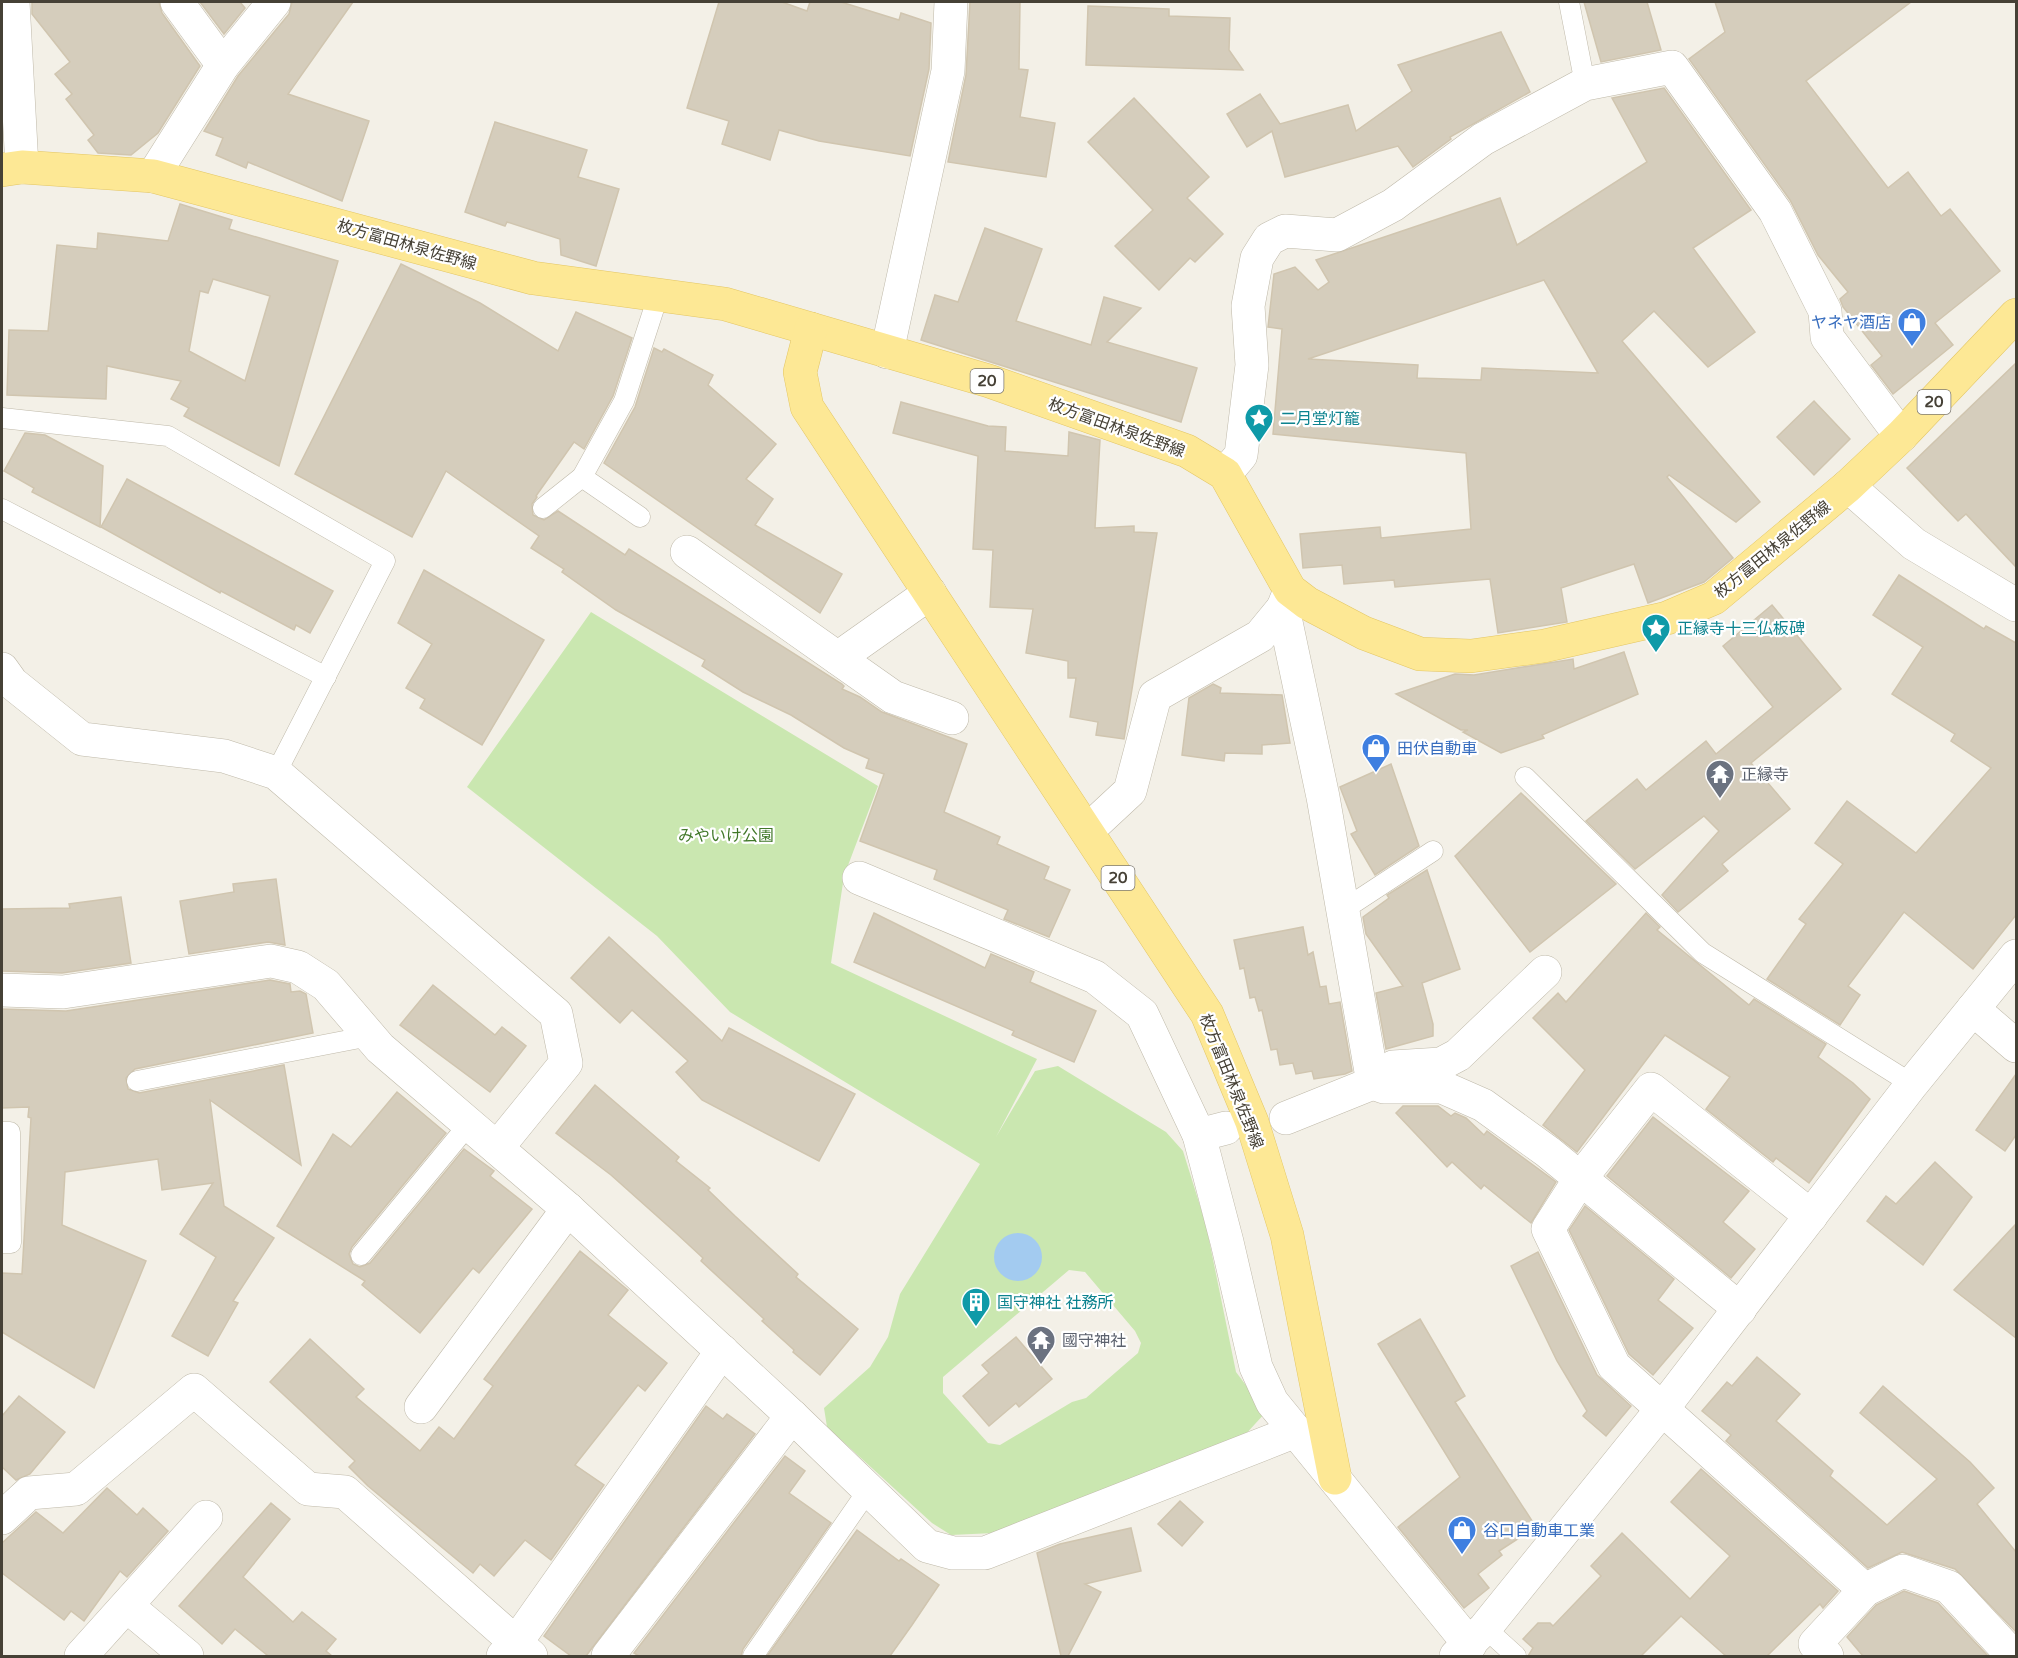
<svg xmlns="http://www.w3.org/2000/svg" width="2018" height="1658" viewBox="0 0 2018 1658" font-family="'Varela Round','Noto Sans JP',sans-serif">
<rect width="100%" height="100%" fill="#f3f0e7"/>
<path fill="#cae7b0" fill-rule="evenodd" d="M591,612L878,786L844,876L831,963L1037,1059L996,1137L1035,1071L1058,1066L1166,1132L1183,1151L1206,1225L1236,1372L1266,1412L1233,1448L1015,1532L951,1535L932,1523L827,1427L824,1408L870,1367L888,1337L900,1294L980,1164L730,1012L657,936L467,787ZM1069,1270L1085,1272L1135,1331L1141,1343L1138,1353L1086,1398L1072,1402L1000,1445L988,1443L943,1393V1377Z"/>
<circle fill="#a3cbf0" cx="1018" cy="1257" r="24"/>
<g fill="#d5cdbc" stroke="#d0c5af" stroke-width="1.5" fill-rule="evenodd">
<path d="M32,2H159L162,13L200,66L158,133L131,155L98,153L88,140L94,135L66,99L72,94L55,74L70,62L32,14Z"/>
<path d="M200,2H240L245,8L224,34Z"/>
<path d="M292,2H353L288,94L369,121L342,201L248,162L246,168L216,155L223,138L204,131L238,76L289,14Z"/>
<path d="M719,2H782L807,11L810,2H841L899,20L901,13L931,23L929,69L910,156L819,141L779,130L770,160L722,144L729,121L687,108Z"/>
<path d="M970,2H1020L1019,69L1028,70L1020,117L1055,123L1046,177L948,162L966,75Z"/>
<path d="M1584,2H1647L1661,50L1601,62Z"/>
<path d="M1715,2H1911L1806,81L1888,188L1908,172L1941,216L1950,209L2000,271L1935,323L1953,345L1893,394L1871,365L1882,356L1843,307L1840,299L1848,292L1818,255L1790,200L1689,59L1725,32Z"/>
<path d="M1088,6L1169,9V16L1230,18L1229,50L1243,70L1086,65Z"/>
<path d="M1501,32L1530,92L1450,137L1451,139L1413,167L1398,146L1285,177L1272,131L1247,147L1227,114L1260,94L1280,124L1348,105L1356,131L1412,91L1398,65Z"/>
<path d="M1664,88L1751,210L1693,248L1755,332L1708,367L1654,311L1622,341L1760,502L1736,522L1669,475L1667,477L1733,558L1704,582L1648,603L1634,564L1561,588L1567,622L1498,633L1490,579L1395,587L1394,580L1344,584L1342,565L1303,568L1300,534L1380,527L1381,538L1471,529L1466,453L1273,434L1282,329L1268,327L1274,274L1295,267L1318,290L1329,282L1316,260L1500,198L1517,245L1647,162L1612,98ZM1544,280L1598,373L1482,368L1481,380L1417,378L1418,365L1308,359Z"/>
<path d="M1134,98L1209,177L1187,198L1223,234L1195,262L1190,258L1159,290L1115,246L1153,210L1088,142Z"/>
<path d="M495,122L587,150L578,177L619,189L596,266L561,255L560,239L507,222L505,226L465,212Z"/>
<path d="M180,204L232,220L229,229L338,261L279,466L184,416L189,408L171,399L181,381L107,366L106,399L7,395L9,330L48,331L57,245L97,249L98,233L168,241ZM213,279L270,296L245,381L189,351L200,291L208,293Z"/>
<path d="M985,228L1042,249L1016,321L1091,345L1104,297L1141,308L1107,342L1197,368L1181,422L921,340L935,295L958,302Z"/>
<path d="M401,264L480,303L558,351L576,312L632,338L613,396L584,449L574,442L536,496L537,497L532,504L533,515L544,520L558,511L625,555L629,549L842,684L844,686L842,689L860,697L882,712L967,744L944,812L1000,837L997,844L1049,867L1044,879L1070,890L1049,937L1004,919L1008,910L934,879L937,870L860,841L884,774L866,768L869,759L844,748L791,715L743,692L702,666L705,660L616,610L562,572L564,569L531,548L539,536L446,471L412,537L295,474Z"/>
<path d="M654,348L662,352L664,349L713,375L708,385L776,444L746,479L773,499L755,525L842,574L820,613L604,463L635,407Z"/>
<path d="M2016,363V567L1966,514L1958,521L1907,468Z"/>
<path d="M1814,401L1850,439L1814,475L1777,437Z"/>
<path d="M901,402L988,426L1006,427L1005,451L1068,456L1069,432L1100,440L1095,528L1134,526V532L1157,533L1124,739L1096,735L1098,722L1070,717L1076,678H1068V661L1026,653L1033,609L990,607L993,550L973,549L978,456L893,433Z"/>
<path d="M25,433L45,435L103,466L100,527L32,492L34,488L4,471Z"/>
<path d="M127,479L333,591L310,633L296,625L294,630L221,591L220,593L101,527Z"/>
<path d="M424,570L544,640L482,745L420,708L425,699L406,688L432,644L398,623Z"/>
<path d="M1899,575L1984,629L1986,626L2016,643V915L1973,969L1904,912L1848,986L1860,995L1840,1025L1767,979L1806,924L1799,919L1843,864L1815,843L1847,801L1916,853L1991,768L1951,741L1955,734L1892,694L1923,647L1873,615Z"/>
<path d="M1772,605L1841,689L1751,763L1790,809L1722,864L1728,871L1678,912L1662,895L1719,831L1704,816L1635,869L1586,821L1637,779L1646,790L1706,741L1716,754L1773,707L1723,646Z"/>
<path d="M1624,652L1638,694L1542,735L1544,738L1501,753L1463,732L1468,730H1461L1396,694L1455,674L1474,675L1573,659L1574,669Z"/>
<path d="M1213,684L1221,688L1220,693L1282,695L1290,743L1262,745V754L1225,753L1224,761L1182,755L1189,698Z"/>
<path d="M1391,764L1419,846L1375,875L1351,834L1357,831L1340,787Z"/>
<path d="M1521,793L1616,884L1530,952L1455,856Z"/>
<path d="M1427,870L1460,969L1422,983L1433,1024V1036L1386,1049L1376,993L1403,986L1366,934L1363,917L1389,898L1387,895Z"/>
<path d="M276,879L285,945L268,942L189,954L180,901L234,892L233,884Z"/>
<path d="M121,897L131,963L62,973L2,971V909L70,908L69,904Z"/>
<path d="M874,913L985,968L991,954L1034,972L1030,982L1096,1011L1074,1062L1012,1035L1014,1031L854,962Z"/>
<path d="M1646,913L1660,927L1657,930L1749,1005L1754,999L1826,1044L1818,1057L1853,1083L1870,1099L1809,1183L1776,1158L1773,1162L1706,1109L1730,1077L1665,1035L1577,1152L1543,1125L1585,1070L1533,1018L1558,993L1566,1002Z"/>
<path d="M1303,927L1308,955L1313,952L1320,987L1326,986L1329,1004L1340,1002L1352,1071L1345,1074L1314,1079L1312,1071L1296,1074L1293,1063L1280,1065L1277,1049L1271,1050L1262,1010L1259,1011L1255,997L1250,998L1244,968L1240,969L1234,940Z"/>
<path d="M609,937L722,1041L729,1028L855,1094L819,1161L702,1100L676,1072L688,1061L632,1010L620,1023L571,978Z"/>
<path d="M270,980L290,984L291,992L300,991L306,994L313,1033L135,1069L126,1078L128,1089L139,1093L284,1065L301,1165L210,1100L224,1206L274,1238L233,1301L238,1303L208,1356L172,1336L216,1257L180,1234L213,1183L162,1190L158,1159L65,1172L62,1225L146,1261L94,1388L2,1332V1273L22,1274L31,1118L28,1117L29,1107L2,1108V1009L66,1011Z"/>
<path d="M433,985L495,1035L502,1027L526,1046L490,1092L400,1025Z"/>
<path d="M2016,1074V1135L2005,1151L1976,1130Z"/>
<path d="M595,1085L679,1157L676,1161L710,1188L708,1190L735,1216L798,1274L796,1277L858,1329L820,1375L793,1352L794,1350L762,1321L764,1319L701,1261L703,1258L676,1233L611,1175L556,1133Z"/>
<path d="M397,1092L446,1133L352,1247L349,1254L353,1264L360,1267L370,1263L464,1149L494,1171L490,1176L532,1209L479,1273L473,1268L420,1333L362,1285L365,1281L277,1226L333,1134L351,1147Z"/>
<path d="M1403,1106H1438L1451,1116L1455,1113L1466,1118L1484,1135L1487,1131L1556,1182L1531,1223L1484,1185L1481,1189L1452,1162L1447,1167L1396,1113Z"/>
<path d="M1653,1117L1749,1191L1723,1222L1755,1249L1731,1278L1607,1176Z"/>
<path d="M1935,1162L1972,1197L1923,1265L1867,1221L1886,1196L1896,1204Z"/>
<path d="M1585,1206L1674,1279L1658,1300L1693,1328L1653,1375L1629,1354L1569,1230Z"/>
<path d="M2016,1224V1338L1954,1290Z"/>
<path d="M580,1251L628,1290L608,1315L667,1363L645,1391L638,1385L575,1465L604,1485L551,1560L525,1540L494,1576L480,1564L473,1573L368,1486L349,1467L355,1461L270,1382L310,1339L364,1389L356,1397L420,1451L439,1427L454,1439L493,1386L484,1379Z"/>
<path d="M1538,1252L1597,1375L1631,1406L1606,1436L1583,1416L1587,1411L1557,1361L1511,1266Z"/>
<path d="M1420,1319L1465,1396L1455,1402L1536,1527L1499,1551L1502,1555L1478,1574L1489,1588L1464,1608L1398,1527L1460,1477L1378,1344Z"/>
<path d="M1016,1337L1052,1379L1019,1407L1016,1403L989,1426L963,1396L989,1373L982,1365Z"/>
<path d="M1757,1357L1800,1394L1776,1421L1833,1471L1830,1476L1887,1525L1937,1479L1860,1413L1883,1386L1970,1462L1994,1488L1977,1504L2016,1552V1632L1955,1569L1902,1552L1868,1568L1726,1441L1731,1435L1702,1411L1727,1382L1732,1386Z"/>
<path d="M19,1396L65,1432L30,1474L16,1480L2,1467V1416Z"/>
<path d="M706,1406L723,1419L727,1414L755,1434L586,1656H571L544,1636Z"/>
<path d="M785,1456L805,1471L789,1493L831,1523L743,1649L741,1656H639L634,1653Z"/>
<path d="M1701,1469L1838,1591L1823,1608L1820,1604L1767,1656H1726L1681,1616L1641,1656H1528L1533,1648L1523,1639L1538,1623H1550L1553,1626L1601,1576L1591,1566L1622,1533L1690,1599L1730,1556L1671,1502Z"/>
<path d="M107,1488L137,1515L143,1508L168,1531L127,1577L120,1571L84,1621L71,1611L64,1620L2,1573V1543L36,1512L63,1533Z"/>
<path d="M1180,1501L1203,1522L1182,1546L1158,1524Z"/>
<path d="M271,1503L290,1519L243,1577L293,1622L302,1612L336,1639L326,1651L332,1656H266L267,1655L235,1629L222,1644L179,1606Z"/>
<path d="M1131,1528L1141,1571L1085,1584L1101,1592L1068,1656H1061L1037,1553L1060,1544Z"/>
<path d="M857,1530L899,1561L901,1559L939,1585L912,1625L890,1656H767Z"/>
<path d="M1904,1591L1938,1603L1988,1656H1863L1847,1637L1876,1605Z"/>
</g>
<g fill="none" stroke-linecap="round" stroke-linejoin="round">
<g stroke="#bfb9a9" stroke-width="21">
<g id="service">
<path d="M1569,2L1585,84"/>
<path d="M2,418L168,436L385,561L276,773"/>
<path d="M582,477L640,517"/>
<path d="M543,508L582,477L624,401L659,293"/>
<path d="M2,509L326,677"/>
<path d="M1525,777L1703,953L1912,1084"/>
<path d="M1343,910L1433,851"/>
<path d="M137,1081L370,1036"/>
<path d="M2,1132H10L11,1243H2"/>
<path d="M361,1255L469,1124"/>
<path d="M1485,1628L1516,1656"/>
<path d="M753,1656L869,1489"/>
</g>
</g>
<g stroke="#bfb9a9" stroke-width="34">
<g id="minor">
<path d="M13,2L22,167"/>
<path d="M177,2L223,65"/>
<path d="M153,176L223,65L274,2"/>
<path d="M887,352L948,71L951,2"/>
<path d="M1225,474L1241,455L1252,365L1248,306L1257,258L1269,239L1285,231L1337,235L1393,205L1483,139L1585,84L1672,67L1775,211L1825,311L1827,337L1901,436"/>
<path d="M687,552L893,697L952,718"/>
<path d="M838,658L930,593"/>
<path d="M2,669L12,683L82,739L224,756L276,773L556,1014L566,1063L497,1148"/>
<path d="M1087,831L1130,791L1155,696L1260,636L1283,608"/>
<path d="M859,878L1095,977L1142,1014L1199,1135L1227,1242L1256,1367L1272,1402L1470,1645"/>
<path d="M2,990L63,992L271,961L298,967L326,985L380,1048L568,1209L792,1416L927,1546L953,1553H985L1296,1431"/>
<path d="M1973,1009L2016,1046"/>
<path d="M1393,1067L1441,1064L1458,1055L1545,972"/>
<path d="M1373,1083L1384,1087H1442L1483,1105L1548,1152L1740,1309"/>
<path d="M1286,1118L1373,1083L1323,797L1283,608L1290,590"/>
<path d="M1199,1135L1226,1128"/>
<path d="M1811,1216L1651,1089L1580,1179L1548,1229L1614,1366L1865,1590"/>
<path d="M421,1407L568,1209"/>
<path d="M2,1518L29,1493L76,1489L194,1390L308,1489L345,1492L531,1656"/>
<path d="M127,1606L187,1656"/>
<path d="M81,1656L206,1517"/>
<path d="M503,1656L515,1644L722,1351"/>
<path d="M608,1656L792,1416"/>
<path d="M1456,1656L1485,1628L1663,1408L1912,1084L2016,956"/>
<path d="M1827,1656L1815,1644L1865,1590L1903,1571L1949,1587L2013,1656"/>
</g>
</g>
<g stroke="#bfb9a9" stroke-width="34">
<path id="tertiary" d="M1848,486L1914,544L2016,605"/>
</g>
<g stroke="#e3c665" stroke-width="34">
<g id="primary">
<path d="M2,170L22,167L153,176L533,278L725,304L989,381L1187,451L1225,474L1290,590L1307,603L1364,633L1420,654L1471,656L1544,646L1667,618L1714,598L1848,486L1901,436L2016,315"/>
<path d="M811,329L800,372L807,407L1207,1014L1252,1122L1287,1235L1335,1478"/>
</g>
</g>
<use href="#service" stroke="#fff" stroke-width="20"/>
<use href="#minor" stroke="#fff" stroke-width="33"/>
<use href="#tertiary" stroke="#fff" stroke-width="33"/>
<use href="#primary" stroke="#fde895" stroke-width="33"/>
</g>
<defs>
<g id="shop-pin" transform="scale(1.5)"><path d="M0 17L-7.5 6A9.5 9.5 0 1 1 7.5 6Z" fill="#3f7fe0" stroke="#fff"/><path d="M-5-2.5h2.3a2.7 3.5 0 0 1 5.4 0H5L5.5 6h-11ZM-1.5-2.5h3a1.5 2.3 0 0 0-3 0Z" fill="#fff"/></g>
<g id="sight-pin" transform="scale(1.5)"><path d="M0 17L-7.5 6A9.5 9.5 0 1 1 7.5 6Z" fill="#0f9aa8" stroke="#fff"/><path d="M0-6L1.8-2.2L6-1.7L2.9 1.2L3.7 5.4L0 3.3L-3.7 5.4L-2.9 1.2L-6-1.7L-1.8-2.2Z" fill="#fff"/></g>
<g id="temple-pin" transform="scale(1.5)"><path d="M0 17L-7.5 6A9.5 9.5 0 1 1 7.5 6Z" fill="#6b7280" stroke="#fff"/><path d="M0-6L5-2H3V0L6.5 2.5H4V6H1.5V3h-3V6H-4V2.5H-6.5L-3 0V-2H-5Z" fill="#fff"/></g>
<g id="building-pin" transform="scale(1.5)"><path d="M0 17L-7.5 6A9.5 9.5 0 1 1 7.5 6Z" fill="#0f9aa8" stroke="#fff"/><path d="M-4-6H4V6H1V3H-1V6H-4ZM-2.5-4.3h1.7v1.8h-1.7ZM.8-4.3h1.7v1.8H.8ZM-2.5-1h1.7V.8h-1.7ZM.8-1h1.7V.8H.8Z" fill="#fff"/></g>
</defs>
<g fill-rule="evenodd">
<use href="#shop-pin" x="1912" y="322"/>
<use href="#sight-pin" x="1259" y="418"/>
<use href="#sight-pin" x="1656" y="628"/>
<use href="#shop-pin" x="1376" y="748"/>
<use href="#temple-pin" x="1720" y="774"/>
<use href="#building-pin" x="976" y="1302"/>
<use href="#temple-pin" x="1041" y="1340"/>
<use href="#shop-pin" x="1462" y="1530"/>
</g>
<g text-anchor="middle" stroke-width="4.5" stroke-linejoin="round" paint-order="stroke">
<g fill="#fff" stroke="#7e7a72" stroke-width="1.5">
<rect x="970.5" y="369" width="33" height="24" rx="4.5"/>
<rect x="1917.5" y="390" width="33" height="24" rx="4.5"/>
<rect x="1101.5" y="866" width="33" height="24" rx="4.5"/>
</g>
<g font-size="15" font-weight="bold" fill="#464136">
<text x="987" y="386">20</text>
<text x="1934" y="407">20</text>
<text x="1118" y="883">20</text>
</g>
<g font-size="16" fill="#464136" stroke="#fff">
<text transform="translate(407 244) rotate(16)" y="6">枚方富田林泉佐野線</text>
<text transform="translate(1117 427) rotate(20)" y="6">枚方富田林泉佐野線</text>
<text transform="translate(1772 549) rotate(-39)" y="6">枚方富田林泉佐野線</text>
<text transform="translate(1232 1081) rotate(68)" y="6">枚方富田林泉佐野線</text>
</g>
<g font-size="16" fill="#366cbe" stroke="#fff" text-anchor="start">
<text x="1891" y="328" text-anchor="end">ヤネヤ酒店</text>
<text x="1397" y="754">田伏自動車</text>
<text x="1483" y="1536">谷口自動車工業</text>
</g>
<g font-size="16" fill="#0d838f" stroke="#fff" text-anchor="start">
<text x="1280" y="424">二月堂灯籠</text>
<text x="1677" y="634">正縁寺十三仏板碑</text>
<text x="997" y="1308">国守神社 社務所</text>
</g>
<g font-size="16" fill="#5b616d" stroke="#fff" text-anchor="start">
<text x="1741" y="780">正縁寺</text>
<text x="1062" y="1346">國守神社</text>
</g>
<g font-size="16" fill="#417829" stroke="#fff">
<text x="726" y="841">みやいけ公園</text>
</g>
</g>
<rect width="2018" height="1658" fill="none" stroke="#464136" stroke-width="6"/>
</svg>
